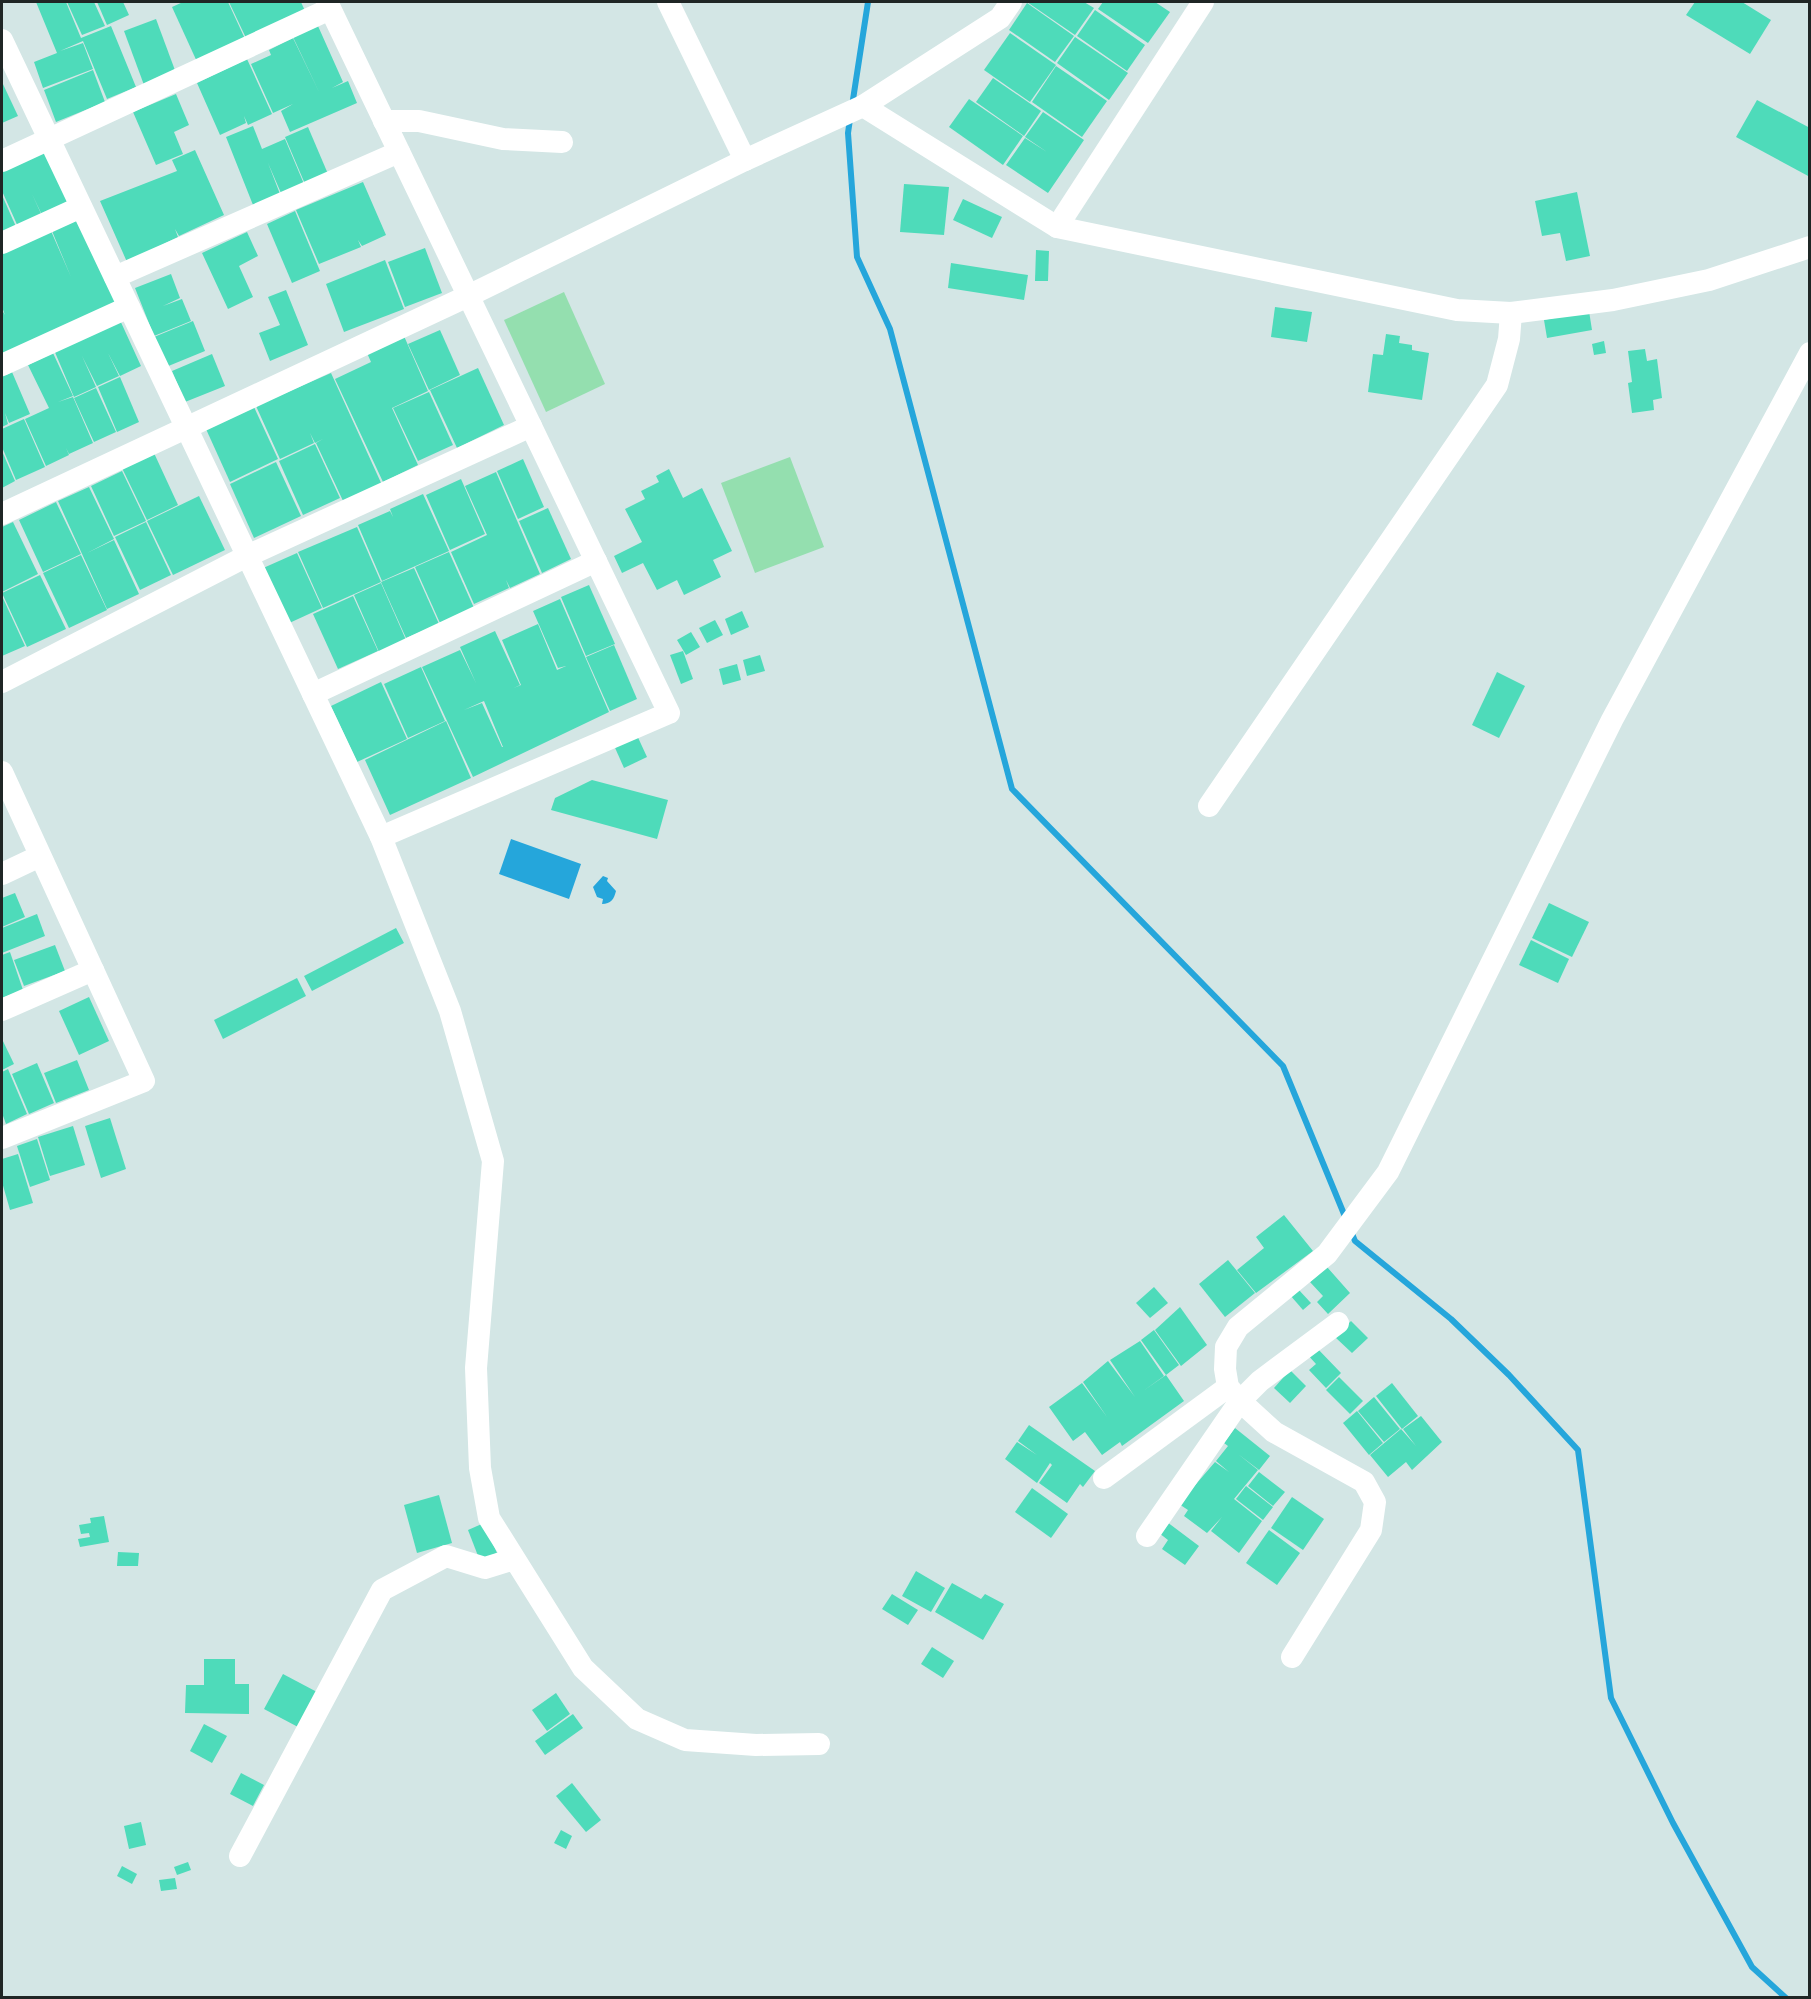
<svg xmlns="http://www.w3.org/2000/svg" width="1811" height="1999" viewBox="0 0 1811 1999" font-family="'Times New Roman',serif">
<rect width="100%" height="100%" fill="#d3e6e5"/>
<g fill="#94dfaf">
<path d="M564,292L605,384L546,412L504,320Z"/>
<path d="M790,457L824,547L755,573L721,483Z"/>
</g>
<g fill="#25a6db">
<path d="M511,839L581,864L569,899L499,874Z"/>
<path d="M603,876L608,878L607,881L616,891C614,899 611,904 602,904L603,899L597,897L593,887Z"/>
</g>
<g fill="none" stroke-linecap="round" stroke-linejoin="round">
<g stroke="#25a6db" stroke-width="6">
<path d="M852,106L868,2"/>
<path d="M850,119L848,133L857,257L890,329L1012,789L1283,1066L1346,1219"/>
<path d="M1351,1231L1355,1241L1451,1319L1509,1375L1578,1450L1611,1698L1673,1823L1752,1967L1786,1998"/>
</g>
</g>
<g fill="#4edbba" fill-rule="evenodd">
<path d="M36,2H66L81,38L111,26L136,87L107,99L83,41L60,51L83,43L93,69L43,88L34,62L57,53Z"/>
<path d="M67,2H94L105,26L82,35Z"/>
<path d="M97,2H123L129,15L107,25Z"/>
<path d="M183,2H228L246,41L198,64L172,7Z"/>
<path d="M229,2H301L305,11L246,38Z"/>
<path d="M1027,2H1084L1094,8L1075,35Z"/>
<path d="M1103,2H1155L1170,12L1148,43L1098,9Z"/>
<path d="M1695,2H1742L1771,20L1750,54L1686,15Z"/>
<path d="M1027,3L1074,36L1055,62L1009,30Z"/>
<path d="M1095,10L1145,45L1127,71L1077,36Z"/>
<path d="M156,19L176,73L144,85L124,31Z"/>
<path d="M318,26L343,82L332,88L348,81L357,103L290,132L281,111L293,104L273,113L251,64L271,55L269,50L293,38L320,94L293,37Z"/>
<path d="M1010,33L1056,65L1030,102L984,70Z"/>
<path d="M1075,37L1128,73L1109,100L1057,63Z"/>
<path d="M247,59L272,114L248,125L244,116L246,123L220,135L197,83Z"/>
<path d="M1056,66L1107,101L1082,137L1032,102Z"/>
<path d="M93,70L105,102L56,122L44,90Z"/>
<path d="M993,78L1041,111L1024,136L976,102Z"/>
<path d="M2,82L18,116L2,123Z"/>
<path d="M176,94L189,125L174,132L183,154L156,165L133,112Z"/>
<path d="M969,99L1023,136L1003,165L949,127Z"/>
<path d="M1757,100L1810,128V177L1736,137Z"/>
<path d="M1043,112L1084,140L1048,193L1006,165L1025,138L1047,152L1025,137Z"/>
<path d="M253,126L262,149L285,139L304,184L281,193L268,163L280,194L253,205L226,137Z"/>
<path d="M308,127L328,174L305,184L285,137Z"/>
<path d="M43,147L69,203L42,215L32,194L43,218L19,229L2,191V168Z"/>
<path d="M195,150L224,215L179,236L175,229L178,237L127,262L100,201L177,171L172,160Z"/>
<path d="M363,182L386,235L362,246L358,240L361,247L319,264L296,210Z"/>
<path d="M904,184L949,187L944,235L900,232Z"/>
<path d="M1577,192L1590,256L1566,261L1560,233L1542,236L1535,201Z"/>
<path d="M2,195L17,229L2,236Z"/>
<path d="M963,199L1002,217L992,238L953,220Z"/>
<path d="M295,211L320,271L292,283L267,224Z"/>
<path d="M83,218L118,302L2,362V310L5,315L2,307V253L51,231L71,277L52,231Z"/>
<path d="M247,232L258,256L239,266L253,297L228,309L202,253Z"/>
<path d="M425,248L442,293L405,307L388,262Z"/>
<path d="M1036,250L1049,251L1048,281H1035Z"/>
<path d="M385,260L404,309L344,332L326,284Z"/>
<path d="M951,263L1028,275L1024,300L948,288Z"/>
<path d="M171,274L180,298L163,306L182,299L191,321L154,336L135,288Z"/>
<path d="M286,290L308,345L270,361L259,333L280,325L268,297Z"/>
<path d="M1275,307L1312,312L1307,342L1271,337Z"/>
<path d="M1589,311L1592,330L1547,338L1544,320Z"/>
<path d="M119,318L141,366L120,376L108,353L119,376L97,386L82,356L96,387L74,397L54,350Z"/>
<path d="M193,321L205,351L166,367L154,337Z"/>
<path d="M440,330L460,375L429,390L408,344Z"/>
<path d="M1386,334L1400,336L1399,343L1412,345V350L1429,353L1422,400L1368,392L1373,354L1383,355Z"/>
<path d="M404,336L428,391L392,408L418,465L383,482L335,379L371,362L367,353Z"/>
<path d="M1604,341L1606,353L1594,355L1592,344Z"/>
<path d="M1645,349L1647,361L1657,359L1662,398L1653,400L1654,410L1632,413L1628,383L1632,382L1628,351Z"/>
<path d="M53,353L73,396L58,402L73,397L93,443L69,454L66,448L69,455L46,466L25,419L49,408L28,365Z"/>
<path d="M212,354L225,386L185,402L172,371Z"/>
<path d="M478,368L504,425L457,448L430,390Z"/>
<path d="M12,372L30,414L9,423L5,413L8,424L2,427V377Z"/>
<path d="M331,373L382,485L344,503L316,443L323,439L315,443L310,433L314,443L280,459L256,406Z"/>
<path d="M120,377L139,422L117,432L98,387Z"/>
<path d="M96,388L116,432L94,442L74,398Z"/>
<path d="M429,392L453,445L418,461L393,408Z"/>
<path d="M254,407L278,459L230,482L206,429Z"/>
<path d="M24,419L45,467L16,480L2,447V429Z"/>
<path d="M315,444L340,498L303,515L279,461Z"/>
<path d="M2,451L15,481L2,488Z"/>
<path d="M154,453L178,505L147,520L122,468Z"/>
<path d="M523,459L544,507L518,519L497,471Z"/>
<path d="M276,462L301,516L254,538L230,484Z"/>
<path d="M669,469L683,498L702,488L732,551L713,560L721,577L684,595L677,580L657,590L643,563L622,573L614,556L642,542L625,509L645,499L641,491L659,482L656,476Z"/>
<path d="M122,471L146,521L114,536L91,486Z"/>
<path d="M496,472L540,574L510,588L506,580L509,588L474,604L451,552L487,535L465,486Z"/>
<path d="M461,479L485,534L450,550L426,495Z"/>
<path d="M89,487L114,539L87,553L114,540L139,594L107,609L58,501Z"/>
<path d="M423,494L449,551L382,581L358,525L390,511L393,517L390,509Z"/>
<path d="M199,496L225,550L173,575L147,521Z"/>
<path d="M56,502L81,554L43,572L19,520Z"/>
<path d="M548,508L571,559L542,573L519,521Z"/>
<path d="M13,522L38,574L2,592V527Z"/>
<path d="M146,522L171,575L140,590L115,537Z"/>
<path d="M357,527L381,582L323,608L298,552Z"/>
<path d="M449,552L474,608L440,623L415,567Z"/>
<path d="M297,553L322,608L285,625L261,569Z"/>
<path d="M81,555L107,610L69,628L43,573Z"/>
<path d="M414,568L439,624L406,638L381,582Z"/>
<path d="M40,575L66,629L27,647L2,593Z"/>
<path d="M381,583L406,640L379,652L354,595Z"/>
<path d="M589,585L615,644L586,656L561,597Z"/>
<path d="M2,596L25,646L2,656Z"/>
<path d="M353,596L378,651L338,669L313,614Z"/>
<path d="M560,599L609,712L473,777L422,667L460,650L476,683L460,647L495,631L520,685L514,688L521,685L502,640L538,624L557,670L566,666L558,668L533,611ZM484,701L503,747H502L482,703L464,710Z"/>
<path d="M742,611L749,627L731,635L725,619Z"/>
<path d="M715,620L723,635L707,643L699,628Z"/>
<path d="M691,632L700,647L686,655L677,640Z"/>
<path d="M614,645L637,699L610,711L586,657Z"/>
<path d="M683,651L693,679L681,684L670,655Z"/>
<path d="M760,655L765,671L747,676L743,660Z"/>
<path d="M737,664L741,680L723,685L719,669Z"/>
<path d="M421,667L445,721L408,738L384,684Z"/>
<path d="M1497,672L1525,686L1499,738L1472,725Z"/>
<path d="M381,682L407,739L357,762L331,706Z"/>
<path d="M446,721L471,778L390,815L365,760Z"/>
<path d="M635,731L647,757L624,768L612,741Z"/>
<path d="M592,780L668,800L657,839L551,810L555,798Z"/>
<path d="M15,893L25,917L2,927V898Z"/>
<path d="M1549,903L1589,922L1572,957L1532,938Z"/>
<path d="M37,914L45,936L2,953V928Z"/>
<path d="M396,928L404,943L312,991L304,976Z"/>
<path d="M1531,940L1569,959L1558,983L1519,965Z"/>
<path d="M55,945L65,971L24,986L14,960Z"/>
<path d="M10,952L23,990L2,998V955Z"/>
<path d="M297,978L306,996L223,1039L214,1020Z"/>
<path d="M89,997L109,1041L79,1055L59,1011Z"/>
<path d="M2,1039L14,1064L2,1070Z"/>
<path d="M77,1060L89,1090L56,1103L44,1073Z"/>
<path d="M37,1063L54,1103L29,1114L12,1074Z"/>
<path d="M8,1069L27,1114L6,1124L2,1113V1072Z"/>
<path d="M110,1118L126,1169L101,1178L85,1126Z"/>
<path d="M73,1126L85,1165L50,1176L38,1137Z"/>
<path d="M37,1139L50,1180L30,1187L17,1146Z"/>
<path d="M18,1154L33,1203L10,1210L2,1182V1159Z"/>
<path d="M1284,1215L1313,1251L1256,1293L1237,1270L1264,1248L1256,1237Z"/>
<path d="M1228,1260L1255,1293L1225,1317L1199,1284Z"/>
<path d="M1327,1267L1350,1293L1328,1314L1317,1302L1323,1296L1310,1282Z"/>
<path d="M1154,1287L1168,1303L1150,1318L1136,1303Z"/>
<path d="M1298,1289L1311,1303L1303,1310L1290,1295Z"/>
<path d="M1180,1307L1207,1345L1181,1366L1155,1330Z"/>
<path d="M1351,1321L1368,1338L1352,1353L1335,1337Z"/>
<path d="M1154,1330L1179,1365L1166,1375L1141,1340Z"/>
<path d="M1140,1341L1164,1376L1143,1391L1166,1375L1184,1401L1122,1446L1120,1442L1102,1455L1085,1432L1073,1441L1049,1407L1082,1383L1107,1417L1083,1382L1108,1361L1135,1397L1110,1360Z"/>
<path d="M1315,1346L1341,1373L1326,1388L1309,1370L1316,1364L1307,1354Z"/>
<path d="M1290,1370L1306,1386L1290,1403L1274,1388Z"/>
<path d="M1339,1377L1363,1401L1350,1414L1326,1390Z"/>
<path d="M1392,1383L1418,1416L1402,1429L1376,1396Z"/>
<path d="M1374,1397L1400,1429L1384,1442L1358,1411Z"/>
<path d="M1357,1411L1383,1443L1369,1455L1343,1423Z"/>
<path d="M1421,1416L1442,1442L1412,1470L1406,1462L1388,1477L1370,1455L1401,1429L1416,1446L1403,1429Z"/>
<path d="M1029,1425L1095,1471L1083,1487L1080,1484L1067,1503L1039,1483L1052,1465L1050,1463L1037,1483L1005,1459L1017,1442L1037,1455L1018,1441Z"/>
<path d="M1235,1428L1270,1456L1259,1470L1238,1454L1258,1470L1234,1499L1262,1521L1239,1553L1211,1531L1222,1517L1207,1533L1184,1516L1188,1510L1179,1504L1215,1462L1229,1472L1216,1461L1228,1446L1224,1443Z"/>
<path d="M1259,1472L1285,1492L1273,1506L1248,1486Z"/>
<path d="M1246,1486L1273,1507L1263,1520L1236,1499Z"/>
<path d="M1032,1488L1068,1514L1051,1538L1015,1512Z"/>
<path d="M439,1495L452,1543L417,1553L404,1505Z"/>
<path d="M1292,1497L1324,1519L1303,1550L1271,1528Z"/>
<path d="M104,1516L109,1542L80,1547L78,1539L90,1537L89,1533L81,1534L79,1525L91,1523L90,1518Z"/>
<path d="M1167,1522L1199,1546L1185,1565L1162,1549L1168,1540L1159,1533Z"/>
<path d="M484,1523L497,1553L480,1561L468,1530Z"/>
<path d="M1269,1530L1300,1553L1277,1585L1246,1563Z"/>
<path d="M118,1552L139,1553L138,1566H117Z"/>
<path d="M916,1571L945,1588L931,1612L902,1596Z"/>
<path d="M952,1583L981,1599L985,1594L1004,1604L983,1640L935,1612Z"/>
<path d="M892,1594L918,1610L908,1625L882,1609Z"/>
<path d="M932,1647L954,1661L943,1678L921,1664Z"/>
<path d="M204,1659H235V1684H249V1714L185,1713L186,1685H204Z"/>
<path d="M283,1674L317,1692L298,1727L264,1709Z"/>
<path d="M556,1693L570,1714L547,1731L532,1710Z"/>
<path d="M573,1714L583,1728L545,1755L535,1741Z"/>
<path d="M204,1724L227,1736L212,1763L190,1751Z"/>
<path d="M241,1773L264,1785L253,1806L230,1794Z"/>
<path d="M572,1783L601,1820L586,1832L556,1796Z"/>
<path d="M141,1822L146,1845L129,1849L124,1826Z"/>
<path d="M561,1830L572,1836L566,1849L554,1843Z"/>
<path d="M188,1862L191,1870L177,1875L174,1867Z"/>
<path d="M122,1866L137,1874L132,1884L117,1876Z"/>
<path d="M175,1878L177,1889L161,1891L159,1880Z"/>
</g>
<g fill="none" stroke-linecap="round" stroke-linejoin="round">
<g stroke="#fff" stroke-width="22">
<path d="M327,2L669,713L381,837"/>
<path d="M668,2L745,160"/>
<path d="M2,40L381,837L450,1011L493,1161L476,1368L480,1468L489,1518L583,1668L637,1719L685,1740L756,1745L819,1744"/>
<path d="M863,106L1057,227L1457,310L1511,313L1613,300L1709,280L1810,247"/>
<path d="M384,121H419L503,139L562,142"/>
<path d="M2,161L330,9"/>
<path d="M1057,227L1203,2"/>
<path d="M2,243L81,207"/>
<path d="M115,277L399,152"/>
<path d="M2,365L129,307"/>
<path d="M2,514L468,296L745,160L863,106L1000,18L1011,2"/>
<path d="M2,682L247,556L531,426"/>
<path d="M313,694L596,561"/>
<path d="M2,772L144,1081L2,1138"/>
<path d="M1209,806L1497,385L1509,339L1511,313"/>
<path d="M2,874L40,856"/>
<path d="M2,1010L93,970"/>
<path d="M1104,1478L1228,1387"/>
<path d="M1147,1536L1240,1401L1260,1381L1338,1323"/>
<path d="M1292,1657L1371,1530L1375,1502L1364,1482L1274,1432L1240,1401L1228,1387L1225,1369L1226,1347L1238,1327L1327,1254L1388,1172L1612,720L1810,353"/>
<path d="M240,1856L382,1590L446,1556L485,1568L514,1559"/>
</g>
</g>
<rect width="1811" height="1999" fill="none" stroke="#1f2625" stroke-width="6"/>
</svg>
